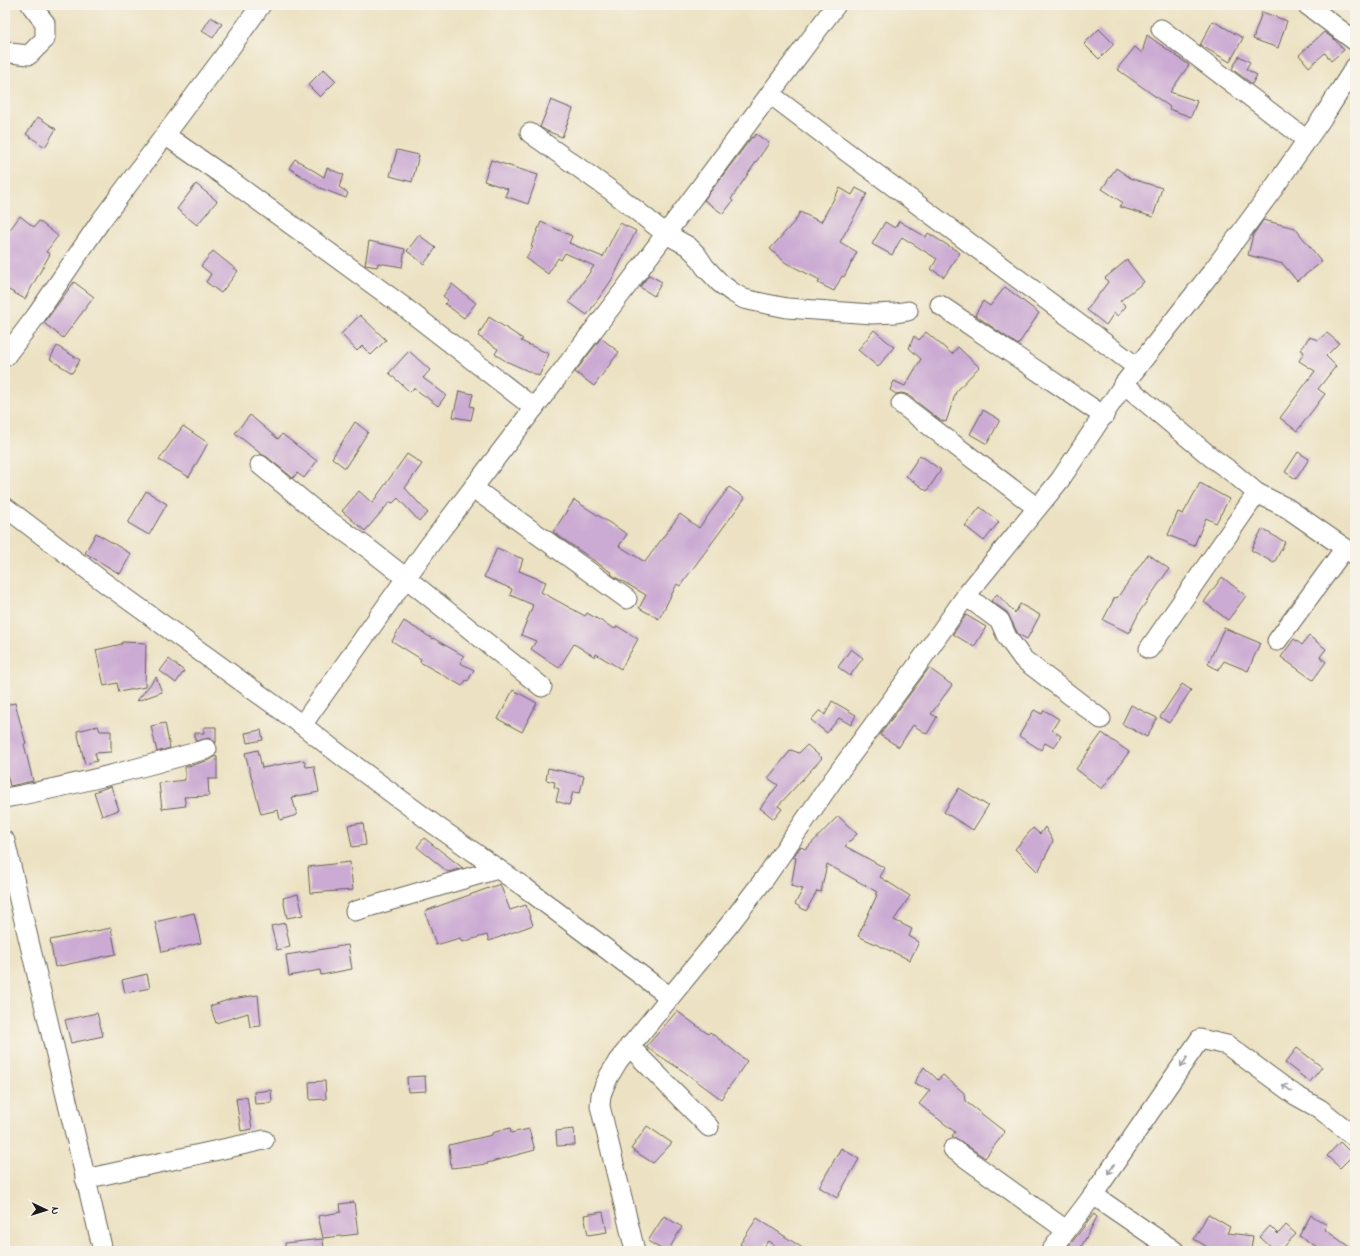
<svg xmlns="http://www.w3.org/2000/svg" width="1360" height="1256" viewBox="0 0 1360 1256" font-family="'Indie Flower',sans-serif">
<rect width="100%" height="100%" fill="#f7f3e8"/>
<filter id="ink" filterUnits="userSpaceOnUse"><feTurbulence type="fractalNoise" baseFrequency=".025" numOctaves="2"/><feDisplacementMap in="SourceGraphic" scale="8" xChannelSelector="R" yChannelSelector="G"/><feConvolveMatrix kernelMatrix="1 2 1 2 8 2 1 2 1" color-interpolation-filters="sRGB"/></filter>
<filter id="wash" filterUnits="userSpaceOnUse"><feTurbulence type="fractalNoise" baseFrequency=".012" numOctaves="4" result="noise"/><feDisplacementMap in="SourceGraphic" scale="16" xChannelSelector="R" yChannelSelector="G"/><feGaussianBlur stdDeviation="0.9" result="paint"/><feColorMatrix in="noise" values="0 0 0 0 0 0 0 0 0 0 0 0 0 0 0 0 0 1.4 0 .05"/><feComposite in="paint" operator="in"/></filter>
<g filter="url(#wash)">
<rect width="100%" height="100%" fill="#ece2c3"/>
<g id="blocks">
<g fill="#cbaad3">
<path d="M1262,12L1287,21L1278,48L1253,39Z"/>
<path d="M211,17L222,24L213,38L202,31Z"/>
<path d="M1213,21L1243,38L1230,62L1200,45Z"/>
<path d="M1099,29L1114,44L1099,59L1084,44Z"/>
<path d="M1324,32L1334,39L1344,50L1331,61L1325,53L1309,67L1299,55Z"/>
<path d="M1147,35L1189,65L1170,92L1197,101L1191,117L1169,109L1170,107L1117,69L1135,47L1142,53Z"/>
<path d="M1239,56L1250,62L1246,69L1257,75L1252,84L1232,69Z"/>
<path d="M324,69L336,81L320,97L308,85Z"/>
<path d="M551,100L573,109L562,137L547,131L540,127Z"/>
<path d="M38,117L56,129L45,147L26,134Z"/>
<path d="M756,134L769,143L731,199L733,201L723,214L704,200L752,137L753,138Z"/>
<path d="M397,150L419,155L412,182L390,176Z"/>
<path d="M295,159L324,177L327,168L344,175L339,187L348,193L346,198L320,188L289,168Z"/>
<path d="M491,160L538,175L528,204L505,196L508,189L484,181Z"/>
<path d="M1116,168L1132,179L1162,188L1153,217L1120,207L1122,202L1102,189Z"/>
<path d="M196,184L217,201L197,225L177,209Z"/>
<path d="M840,188L852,195L856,188L867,194L840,242L857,252L844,277L842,276L834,291L818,283L820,280L786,263L770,249L795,221L800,212L821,222Z"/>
<path d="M20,216L34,227L39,221L58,236L46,252L50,254L25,299L5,288V236Z"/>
<path d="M1263,220L1295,228L1322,262L1297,281L1283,264L1248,255L1253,235Z"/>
<path d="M899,221L926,237L928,233L960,253L944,277L931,269L937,259L902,237L892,255L872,244L885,222L895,228Z"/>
<path d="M541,222L572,236L569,243L603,257L620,223L636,231L613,278L587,315L569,302L594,266L565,253L561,260L558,258L548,274L526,258L533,247L531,246Z"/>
<path d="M419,235L436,248L424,264L407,251Z"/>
<path d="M369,241L405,249L402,267L378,263L377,267L365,265Z"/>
<path d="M213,251L238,271L221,293L206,282L211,274L201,266Z"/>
<path d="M1127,260L1144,282L1120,301L1126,306L1118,316L1114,313L1106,325L1087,310L1108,282L1105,278Z"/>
<path d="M649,275L662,282L654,296L640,287Z"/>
<path d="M74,282L94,297L63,338L44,323Z"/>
<path d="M452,284L476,303L464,318L445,304L448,300L443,296Z"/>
<path d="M1005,287L1039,313L1018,345L975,315L983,301L990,306Z"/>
<path d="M360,315L386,340L371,355L362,346L357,351L341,334Z"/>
<path d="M489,317L523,339L521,341L549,354L539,376L508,362H507L495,354L498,349L478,336Z"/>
<path d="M874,330L894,347L878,367L858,350Z"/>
<path d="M926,332L952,354L958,347L979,367L956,392L946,422L940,420L908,395L902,393L896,394L890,390L894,381L905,386L921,359L909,348L914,336L919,340Z"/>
<path d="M1327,333L1339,343L1326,356L1336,366L1318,389L1325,394L1297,431L1280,418L1315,371L1299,361L1304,352L1301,350L1309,337L1318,340Z"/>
<path d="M601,338L619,352L594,386L575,372Z"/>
<path d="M57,346L80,360L72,373L50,359Z"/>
<path d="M409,351L430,370L423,378L446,395L438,406L414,388L410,392L389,373Z"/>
<path d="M459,391L473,394L470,406L474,407L471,420L453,417Z"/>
<path d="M983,410L1000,420L987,444L970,434Z"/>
<path d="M250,415L278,439L282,434L317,461L304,478L297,473L293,478L267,457L261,454L235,433Z"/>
<path d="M355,422L368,432L345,468L332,458Z"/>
<path d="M183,426L208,443L189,477L159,460Z"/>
<path d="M1298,452L1309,459L1296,479L1285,472Z"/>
<path d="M407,454L422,464L405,488L428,513L419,521L398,498L393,503L390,502L365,531L342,511L359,491L372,503Z"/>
<path d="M920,455L941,470L927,491L906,476Z"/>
<path d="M1200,483L1229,499L1216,523L1206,518L1194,546L1168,535L1178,512L1183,514Z"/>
<path d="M729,487L745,498L680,586L677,584L659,619L639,608L646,595L615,577L611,574L612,573L553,532L574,500L627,534L619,546L645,562L680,514L699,528Z"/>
<path d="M146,491L167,504L149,535L128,523Z"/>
<path d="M980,507L999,522L984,541L965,526Z"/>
<path d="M1262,529L1285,542L1274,563L1251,550Z"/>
<path d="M96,533L131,554L120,574L85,553Z"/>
<path d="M497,548L523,559L519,571L546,582L541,592L585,616L587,613L615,629L617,626L638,639L621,669L596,654L595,657L574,644L559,668L531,649L536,641L521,635L533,605L510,595L512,589L484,577Z"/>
<path d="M1148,554L1169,569L1140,611L1129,633L1103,620L1115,597L1117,598Z"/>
<path d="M1222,577L1246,596L1228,620L1204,602Z"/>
<path d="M997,594L1015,613L1020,604L1040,615L1027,639L1018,634L1007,612L991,601Z"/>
<path d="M966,615L986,627L974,647L953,634Z"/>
<path d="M404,621L433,639V638L464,656L460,663L474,670L468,681L466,680L462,686L420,662L421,659L392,641Z"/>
<path d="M1224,628L1260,643L1248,671L1224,661L1218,670L1208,664Z"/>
<path d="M1309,636L1326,649L1320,657L1326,662L1313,680L1281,657L1294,639L1302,645Z"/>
<path d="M122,642L146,643L145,687L119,692L117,683L104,686L96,650L122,644Z"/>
<path d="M851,649L863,658L850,676L838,667Z"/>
<path d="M169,659L184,671L176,683L160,671Z"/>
<path d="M929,668L952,685L931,714L937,717L927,734L913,725L899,747L880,735Z"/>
<path d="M156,677L162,692L137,701Z"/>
<path d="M1182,684L1191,690L1169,723L1160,717Z"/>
<path d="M513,690L537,703L522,732L498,719Z"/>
<path d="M832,701L856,715L851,725L839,718L827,733L811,720L820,710L825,715Z"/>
<path d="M15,703L26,744H24L33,781L10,786L5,767V705Z"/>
<path d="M1131,705L1157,718L1147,737L1122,724Z"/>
<path d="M1034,710L1042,714L1044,710L1059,719L1052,730L1061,736L1054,748L1045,743L1041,750L1019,736Z"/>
<path d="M165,723L170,748L157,752L151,726Z"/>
<path d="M98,726L100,731H111V752L95,753L97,761L85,764L77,731Z"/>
<path d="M204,727H216V743L209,738L195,741V733H204Z"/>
<path d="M261,730L263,740L247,743L245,733Z"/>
<path d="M1102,733L1129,752L1102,789L1076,769Z"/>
<path d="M807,745L822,758L778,806L782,809L774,819L760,808L778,785L768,778L791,750L799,753Z"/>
<path d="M258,750L262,768L304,760L306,767L314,766L319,792L292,797L297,815L280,820L278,810L261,814L245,753Z"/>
<path d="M216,756V757H217V779H208L209,796L184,797L186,806L162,809L159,783L185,780V767L210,760Z"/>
<path d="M548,768L584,776L580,793L573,792L569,805L556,801L559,789L554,787L555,782L546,780Z"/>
<path d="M111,786L119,810L102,816L94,792Z"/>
<path d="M959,788L988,806L973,830L944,812Z"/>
<path d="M838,816L857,834L845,846L885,868L880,877L910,896L894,920L912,929L909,936L919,942L910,960L858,936L877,895L875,894L877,892L827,864L821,892L817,891L806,911L795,904L803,889L791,886L796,858L793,857L800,847L806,849Z"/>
<path d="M363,823L366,845L352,847L348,825Z"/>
<path d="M1045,827L1053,841L1038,872L1015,849L1033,828L1040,834Z"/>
<path d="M424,838L463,868L448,872L417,847Z"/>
<path d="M350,862L353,890L310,893L308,867Z"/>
<path d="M500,884L510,910L526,905L533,925L489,941L487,935L462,942L460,938L436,945L425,911Z"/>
<path d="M298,894L303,915L287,918L283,898Z"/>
<path d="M194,913L201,943L162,952L155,922Z"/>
<path d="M285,923L290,947L277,950L271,926Z"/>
<path d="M111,928L116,954L55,967L50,940Z"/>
<path d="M348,945L352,969L321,975L320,970L289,976L286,955Z"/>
<path d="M147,974L150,988L125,993L122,980Z"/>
<path d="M258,995L261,1026L250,1027L248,1013L216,1023L210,1006L231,999Z"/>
<path d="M677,1011L708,1034L710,1032L747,1061L721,1099L683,1071L646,1047Z"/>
<path d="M97,1013L103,1036L71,1043L65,1020Z"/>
<path d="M1297,1048L1322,1067L1310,1082L1285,1063Z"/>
<path d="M924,1067L938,1080L943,1075L964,1093L965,1101L1005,1132L985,1158L959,1140L952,1136L955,1132L919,1104L930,1090L914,1083Z"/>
<path d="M425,1076L426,1091L408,1092L407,1077Z"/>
<path d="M325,1081L326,1099L310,1100L309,1082Z"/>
<path d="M271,1090L272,1103L255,1104L254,1092Z"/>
<path d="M247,1097L252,1129L241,1131L236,1099Z"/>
<path d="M647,1126L672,1143L653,1163L631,1149Z"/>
<path d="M510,1128L511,1133L529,1129L535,1150L487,1163L488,1164L451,1168L449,1145L492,1135V1133Z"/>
<path d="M574,1129L575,1145L557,1146L556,1131Z"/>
<path d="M1340,1142L1353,1155L1340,1168L1327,1156Z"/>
<path d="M841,1148L859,1159L837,1198L819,1187Z"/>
<path d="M354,1202L358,1234L323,1238L318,1216L341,1212L340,1204Z"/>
<path d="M603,1212L607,1232L588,1235L584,1215Z"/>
<path d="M1094,1214L1097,1217L1079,1251H1065Z"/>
<path d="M1208,1214L1230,1227L1227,1233L1253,1236L1251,1249H1247V1251H1214L1194,1239Z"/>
<path d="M1311,1215L1327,1225L1324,1229L1355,1251H1324L1299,1236Z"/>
<path d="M664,1216L682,1227L668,1251H664L648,1241Z"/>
<path d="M757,1218L807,1251H782L768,1241L761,1251H750L740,1244Z"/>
<path d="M1286,1225L1296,1234L1280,1251H1275L1260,1237L1270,1226L1278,1234Z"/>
<path d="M323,1239L324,1251H285V1243Z"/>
</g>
</g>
</g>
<g filter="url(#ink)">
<use href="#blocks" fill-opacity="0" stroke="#656156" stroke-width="1"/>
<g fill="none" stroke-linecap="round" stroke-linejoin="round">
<g stroke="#656156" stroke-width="21">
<g id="minor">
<path d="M1307,5L1355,41"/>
<path d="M1161,29L1307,140"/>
<path d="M5,50L10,53L29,55L45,39V23L31,5"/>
<path d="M770,94L832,141L1137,367"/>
<path d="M530,133L613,192L666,234L688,246L697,255L705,267L720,283L732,292L744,299L762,303L787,308L872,314L896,313L908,311"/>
<path d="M165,135L227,178L404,307L534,408"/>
<path d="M940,305L1104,416"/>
<path d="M5,357L36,316L100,222L228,51L261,5"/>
<path d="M1124,384L1211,457L1233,473L1257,493L1287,508L1355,555"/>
<path d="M901,404L1036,507"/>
<path d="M260,465L317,512L369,549L406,578L542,687"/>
<path d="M473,488L627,599"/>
<path d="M5,507L105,583L302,725L343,757L435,825L524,887L670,997"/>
<path d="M966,596L1000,621L1007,637L1023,659L1101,719"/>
<path d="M1277,641L1345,548"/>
<path d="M1149,649L1257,493"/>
<path d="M302,725L428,547L624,290L836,5"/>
<path d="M5,798C73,786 140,768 207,749"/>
<path d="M5,841L103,1251"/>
<path d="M355,911L498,869"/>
<path d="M629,1046L709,1127"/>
<path d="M953,1149L1066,1230"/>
<path d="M85,1179L264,1140"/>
<path d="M1091,1198L1200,1039L1227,1045L1295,1095L1320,1109L1355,1137"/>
<path d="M635,1251L600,1106L601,1095L604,1087L609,1076L618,1061L729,925L765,878L835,777L916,667L968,593L1060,480L1124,384L1211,273L1273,189L1325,114L1355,67"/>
<path d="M1051,1251L1091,1198L1099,1199L1175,1251"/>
</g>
</g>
<use href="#minor" stroke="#fff" stroke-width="19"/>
</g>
<defs><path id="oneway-shaft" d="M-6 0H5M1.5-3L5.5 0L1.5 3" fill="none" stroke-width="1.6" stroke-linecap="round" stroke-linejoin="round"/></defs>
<g stroke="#999">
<use href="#oneway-shaft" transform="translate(1184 1062) rotate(124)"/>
<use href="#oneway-shaft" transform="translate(1287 1088) rotate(-144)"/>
<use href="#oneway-shaft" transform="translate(1111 1169) rotate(124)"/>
</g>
</g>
<rect width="1360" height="1256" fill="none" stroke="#f7f3e8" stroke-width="20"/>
<g transform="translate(46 1210) rotate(94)" stroke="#f7f3e8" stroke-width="3" paint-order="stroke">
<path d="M0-3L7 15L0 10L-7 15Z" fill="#1c1c1c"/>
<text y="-6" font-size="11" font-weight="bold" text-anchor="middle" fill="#1c1c1c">N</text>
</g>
</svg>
